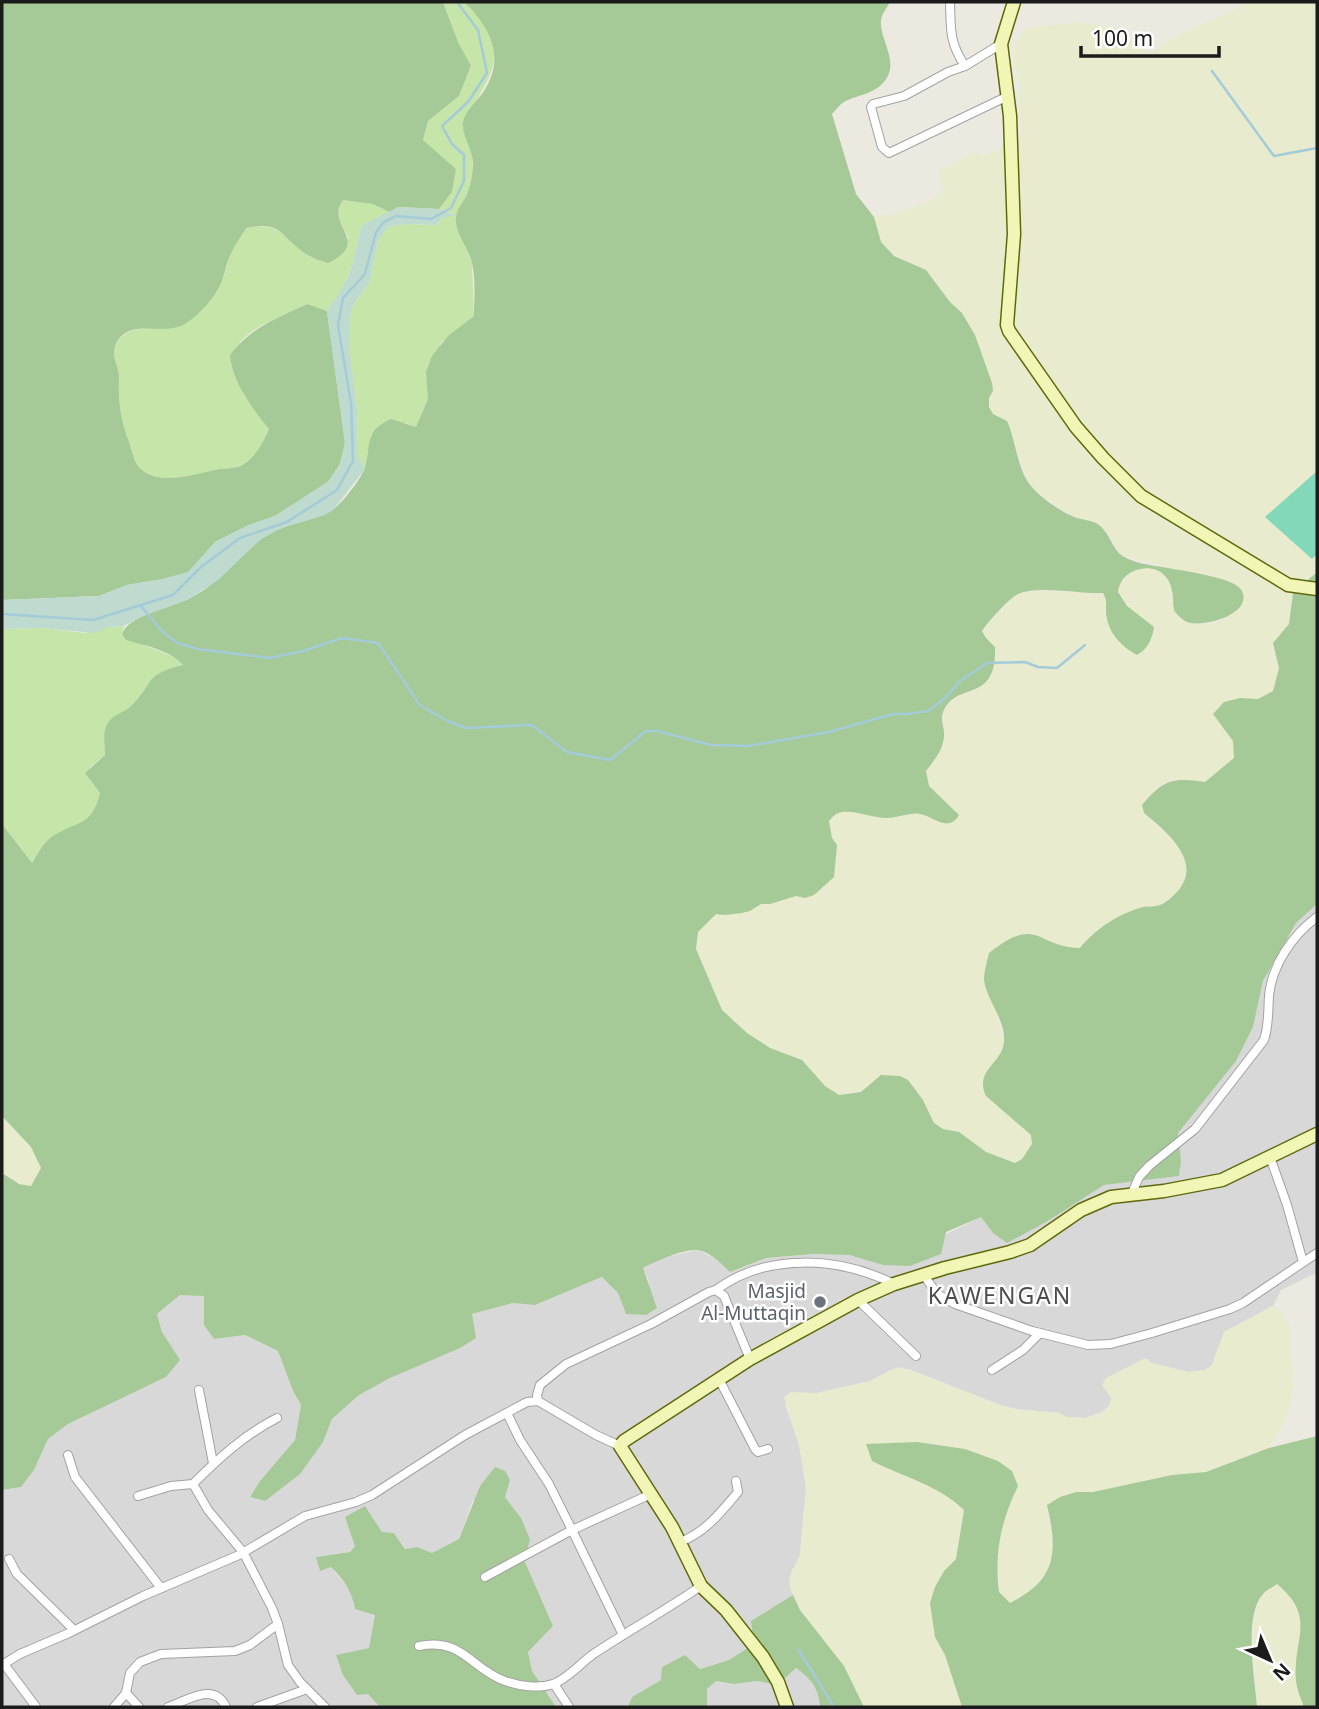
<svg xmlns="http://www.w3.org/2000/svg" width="1319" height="1709" viewBox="0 0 1319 1709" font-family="'Noto Sans',sans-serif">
<rect width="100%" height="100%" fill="#ece9e1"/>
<g fill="#d9d8d8">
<path d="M1317,904V1276L1314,1274L1281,1290L1273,1306L1224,1332L1212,1365L1205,1370L1188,1372L1152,1363L1111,1398L1109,1406L1102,1412L1085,1418L1066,1417L1059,1413L1016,1409L1000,1405L909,1369H893L870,1381L817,1393H800L785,1405L800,1446L806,1488L800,1555L798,1564L792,1570L790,1587L793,1595L770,1610L754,1644L729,1660L661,1680L632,1697L628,1707H556L532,1672L528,1652L553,1626L525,1562L530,1539L521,1518L505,1497L473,1500L459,1539L432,1553L417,1547L406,1549L394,1533L355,1546L349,1552L316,1557L331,1567L353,1594L375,1615L369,1648L337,1655L380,1707H2V1490L21,1487L34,1470L48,1439L68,1424L166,1377L179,1360L162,1332L157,1314L180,1295H204V1325L214,1339L245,1335L278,1351L293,1391L301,1405L295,1440L260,1481L250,1497L265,1501L323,1442L332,1419L359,1395L390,1378L472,1314L513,1303L535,1305L603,1277L618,1293L626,1314L649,1282L643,1268L658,1259L698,1250L721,1262L730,1272L766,1258L814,1254L849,1255L883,1265L981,1217L993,1233L1077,1200L1103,1185L1178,1176L1181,1161L1177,1133L1253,1027L1263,981L1296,923Z"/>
<path d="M796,1668L810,1679L819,1694L820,1707H707V1689L716,1681L734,1684L757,1681L773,1684L782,1681Z"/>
</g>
<g fill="#e8ebcd">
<path d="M1251,2H1317V572L1305,582L1290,601L1292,616L1289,624L1273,643L1279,668L1273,691L1258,699L1240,698L1233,741L1234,758L1205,782L1173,779L1158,786L1142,805L1144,813L1181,849L1186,865L1185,883L1174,896L1160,905L1141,908L1105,925L1091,934L1080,948H1064L1033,933L1017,935L995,1005L1004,1043L1000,1052L993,1102L1031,1135L1032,1144L1022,1159L1015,1163L986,1152L951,1130L943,1129L934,1124L923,1100L881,1076L861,1092L839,1095L825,1086L802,1060L770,1048L747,1033L722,1010L715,995L696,949L698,932L716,914L725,915L750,911L761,904H770L796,896L805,898L821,889L832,838L829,821L835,814L844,811L889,818L916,813L932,819L959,815L929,786L926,771L937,757L944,741L942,718L944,710L955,698L979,688L986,682L995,664V647L986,638L982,631L1013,597L1020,593L1039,591L1103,593L1107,600L1109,625L1117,639L1137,655L1154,628L1127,606L1117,592L1119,584L1132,571L1150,568L1158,570L1170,583L1173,602L1197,624L1214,623L1223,620L1195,574L1126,557L1119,553L1112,539L1083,519L1074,517L1053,504L1031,486L1015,446L988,407L989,398L993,391L975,335L962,313L950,302L933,277L887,250L881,242L874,217L901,212L934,199L944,191L938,172L974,152L986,156L1021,136L1019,81L1014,62L1015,43L1027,28L1076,22L1120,28L1149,54L1174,37Z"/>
<path d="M2,1116L31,1147L42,1168L31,1186L19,1184L2,1173Z"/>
<path d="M1273,1306L1280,1310L1290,1326V1352L1295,1377L1287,1417L1269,1448L1206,1472L1172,1475L1093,1492H1076L1047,1505L1054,1556L1049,1571L1025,1595L1010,1603L999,1592L997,1554L1004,1518L1018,1486L998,1461L965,1449L917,1442L866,1444L872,1461L936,1488L951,1497L964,1510L956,1559L944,1571L935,1587L930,1603L935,1637L945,1655L962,1707H864L844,1666L800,1610L790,1587L789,1578L800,1555L806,1488L799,1446L784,1397L791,1392L817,1393L870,1381L893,1369L901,1367L1000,1405L1016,1409L1059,1413L1067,1417L1086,1418L1102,1412L1109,1406L1111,1398L1102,1385L1106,1378L1145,1358L1152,1363L1188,1372L1205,1370L1212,1365L1224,1332Z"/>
<path d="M1277,1584L1289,1595L1298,1610L1302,1634L1297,1650L1296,1684L1304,1707H1257L1253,1643L1255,1610L1263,1594Z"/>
</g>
<g fill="#c5e5a9">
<path d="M443,2H464C512,48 496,71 463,120L472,151L473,169L468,192L456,215L459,231L472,262L474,316L441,343L428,390V399L416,428L407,423L371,434L365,469L358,458L357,409L349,348V322L353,305L369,284L378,241L388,227L405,224L436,225L443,218L454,214L439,209L452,192L456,169L423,141L428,121L459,96L471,67L458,42Z"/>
<path d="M343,200L372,204L390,212L361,226L352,267L344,285L327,311L306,304L260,326L246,336L240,342L231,364L244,395L269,429C263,442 255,460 241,466C233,469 222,468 214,470C194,475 160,485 142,470C133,464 133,452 129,442C121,421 118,402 119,380C120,366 110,358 116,345C129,318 166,335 188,321C203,312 218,294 224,276C226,270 227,262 230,256C234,246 241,237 246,228C285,221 284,241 312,258L349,238C341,225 334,213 343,200Z"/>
<path d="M124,626L122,634C140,648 166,648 183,665C144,674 154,683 130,707C122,715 112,716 107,728C103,736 105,747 105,755L90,767V780L100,793C90,828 79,820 53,837C43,843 38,853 32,863L2,824V629L42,628L85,633L109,627Z"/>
</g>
<g fill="#a5ca98">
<path d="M2,2H443L458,42L471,66L459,96L428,121L423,140L456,169L452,192L439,209L398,207L390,212L372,204L343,200C324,226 373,241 328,263C319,260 311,258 303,252C279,234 281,221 246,228C241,237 234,246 230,256C226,264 225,273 222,281C215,298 199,316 183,325C162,336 129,317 116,344C110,358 120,366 119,379C118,402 121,421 129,442C133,452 133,463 142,470C160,485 194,475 214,470C222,468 233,469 241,466C255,459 263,442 269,429C253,409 232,382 230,355C250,328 277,318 307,304L327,311L345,443L340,464L328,482L275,516L249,525L215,542L189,572L163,579L127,585L99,596L2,600Z"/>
<path d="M464,2H890C888,6 884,11 882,16C875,35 903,62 883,83C872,95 856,95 844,102C839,105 836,110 832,114L856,194L874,217L881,242L894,256L926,270L950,302L962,313L975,335L992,383L993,391L989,398V407L993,414L1007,421C1016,441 1017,469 1031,486C1040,497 1061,512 1074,517C1082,520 1092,520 1099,525C1108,532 1111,543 1117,551C1126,562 1149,565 1162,567C1177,570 1236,577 1242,591C1253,614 1204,628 1187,622C1183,620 1178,616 1175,612C1172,605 1174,598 1172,591C1169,571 1150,563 1132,572C1123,576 1119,584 1118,592L1127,606L1154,627C1152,639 1148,649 1137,655C1120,646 1106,630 1106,610C1106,602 1107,600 1103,593C1079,594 1039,585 1018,594C1008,599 989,621 982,631L986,638L995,647C997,704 958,681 944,710C940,717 943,724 944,732C945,748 935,759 926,771L929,786L959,815C948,833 935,817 920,814C910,812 898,818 887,818C872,818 856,810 842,812C836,813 833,816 829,821L832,838L837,845L834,877L814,895L805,898L796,896L770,904H761L750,911L742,913L725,915L716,914L698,932L696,949L722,1010L747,1033L770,1048L802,1060L825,1086L839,1095L861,1092L881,1075L900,1076L908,1080L923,1100L934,1123L943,1129L959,1132L986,1152L1015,1163L1022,1159L1032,1144L1031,1135L986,1096C974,1070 1002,1064 1004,1042C1006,1020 986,999 984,980C984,972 987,961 989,953C1039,914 1035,947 1080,948C1095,929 1120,913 1143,907C1149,906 1155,907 1160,905C1166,903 1172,897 1177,892C1204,862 1167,832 1144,813L1142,805C1163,780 1172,777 1205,782L1234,758L1233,741L1213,714L1224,702L1240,698L1258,699L1273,691L1279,668L1273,643L1289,624L1293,593L1317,572V904L1296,923L1263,981L1253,1027L1236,1061L1178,1133L1181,1161L1179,1176L1104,1185L1046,1222L1007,1243L993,1233L981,1217L946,1232L941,1254L910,1266L883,1265L849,1255L814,1254L766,1258L730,1272C722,1264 709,1251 697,1250C684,1249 655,1261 643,1268L657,1308L646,1315L626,1314L618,1293L602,1277L535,1305L513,1303L472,1314L476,1338L460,1348L390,1378L359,1395L332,1419L323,1442L300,1474L265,1501L250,1497L260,1481L295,1440L301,1405L293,1391L278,1351L245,1335L214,1339L204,1325V1296L180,1295L157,1314L162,1332L180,1360L166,1377L68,1424L48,1439L34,1470L21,1487L2,1490V1173L19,1184L31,1186L41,1168L31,1147L2,1116V824L32,863C38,853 43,843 53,836C79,820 91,827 100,793L85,773L105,755C105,746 102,731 108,723C113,714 124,713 130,707C155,683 142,675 183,665C168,649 146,646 126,640L122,634C128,616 168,608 186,600C216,587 235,560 260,540C280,524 307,523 329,512C339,508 363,477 365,467C372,443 363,432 391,419L416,427L428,399L426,372L432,356L448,336L474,316C474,299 476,280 472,263C469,248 455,234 456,218C456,209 464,202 467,194C470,186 472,176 473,168C475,152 461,135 463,122C465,111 478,100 484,91C506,56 490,27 464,2Z"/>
<path d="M1317,1436V1707H1304C1301,1699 1297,1690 1296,1681C1292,1639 1318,1618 1277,1584C1273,1587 1267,1590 1263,1594C1243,1616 1255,1679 1257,1707H962L945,1655L935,1637L930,1603L935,1587L944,1571L956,1559L964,1510C938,1485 904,1477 872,1461L866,1444L917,1442L965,1449L998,1461L1012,1471L1018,1486C1001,1521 994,1553 999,1592L1010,1603C1057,1580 1058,1552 1047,1505L1060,1497L1076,1492H1093L1172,1475L1206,1472L1269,1448Z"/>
<path d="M495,1467L505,1471L510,1480L505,1497L521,1518L530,1539L525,1562L553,1626L528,1652L532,1671L556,1707H380L368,1694L357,1695L343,1675L336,1655L369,1648L375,1615L355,1609C352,1591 344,1580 331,1567L320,1571L316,1557L350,1552L355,1546L345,1517L365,1506L382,1532L394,1533L405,1549L417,1547L432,1553L459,1539L480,1486Z"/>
<path d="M793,1595L800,1610L844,1666L864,1707H820C819,1688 811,1679 796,1668L782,1681L773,1684L757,1681L734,1684L716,1681L707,1689V1707H628L632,1697L661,1680L662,1667L685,1655L700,1669L729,1660L754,1644L751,1621Z"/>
</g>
<path fill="#bfdace" d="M398,207L439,209L456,215L443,218L436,225L405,224L388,227L378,241L369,284L353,305L349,322V348L357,409L358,457L365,469L333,510L325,515L284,527L261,539L218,580L187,600L138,618L124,626L109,627L94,633L42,628L2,629V600L99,596L127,585L163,579L188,572L215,542L249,525L275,516L328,482L340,464L345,443L327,311L344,285L352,267L361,226Z"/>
<path fill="#82d8b9" d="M1317,471V554L1312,559L1265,517Z"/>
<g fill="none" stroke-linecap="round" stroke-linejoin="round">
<g stroke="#a3cbd8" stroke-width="2.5">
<path d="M1212,71L1274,156L1317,148"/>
<path d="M140,605L161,630L177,643L198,649L269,658L303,651L342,638L378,643L420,705L447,721L466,728L532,725L567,752L610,760L646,731H657L711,745L748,746L829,732L893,714H907L928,711L945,698L960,681L987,663L1025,662L1038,667L1057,668L1085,645"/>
<path d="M2,614L93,620L173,595L201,567L240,538L287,522L337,490L353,461L351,403L338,325L343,298L365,274L376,232L384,222L396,216L431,219L451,208L464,181V155L452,144L442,126L468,102L487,73L478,30L457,2"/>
<path d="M798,1649L834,1707"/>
</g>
<g stroke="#a2a2a2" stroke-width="10">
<g id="minor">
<path d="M950,2C951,30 949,42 965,66"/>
<path d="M1001,44L965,66L948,72L904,96L873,104L871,107L882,147L889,153L1008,96"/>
<path d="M1270,1157L1287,1205L1303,1262"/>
<path d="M1132,1193L1139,1177L1149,1166L1195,1129L1264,1040C1269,1025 1268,1011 1269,996C1272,964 1293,935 1317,917"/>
<path d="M923,1274L937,1294L955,1304L1032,1331L1088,1345L1111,1344L1152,1333L1230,1309L1243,1303L1317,1253"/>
<path d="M716,1290C767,1252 840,1257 894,1284"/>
<path d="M858,1300L916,1356"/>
<path d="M992,1370L1023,1350L1040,1333"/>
<path d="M719,1379L755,1449L758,1452L768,1449"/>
<path d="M199,1390L213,1463"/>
<path d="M538,1401L537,1395L540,1385L566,1364L651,1324L709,1292L716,1290L724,1296L750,1359"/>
<path d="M68,1455L75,1477L161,1588"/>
<path d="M193,1484L208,1510L243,1552L272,1608L278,1624"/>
<path d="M138,1496L171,1486L193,1484C219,1458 244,1435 277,1418"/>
<path d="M680,1542C706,1532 720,1513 738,1492L736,1481"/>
<path d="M9,1559L17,1574L74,1630"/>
<path d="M485,1577L572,1530L549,1484L520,1440L507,1413"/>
<path d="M623,1635L572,1530L651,1494"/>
<path d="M419,1646C462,1637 471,1669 505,1681C519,1686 539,1689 553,1684C567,1679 580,1664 592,1655C628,1631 666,1610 701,1586"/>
<path d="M4,1664L36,1707"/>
<path d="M2,1665L20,1654L69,1633L143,1596L239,1555L305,1516L356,1502L372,1495L465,1435L527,1402L538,1401L596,1435L620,1446"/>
<path d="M554,1684L569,1707"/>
<path d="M126,1693L139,1707"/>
<path d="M114,1707L126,1693L130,1673L140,1662L161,1654L235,1651L250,1645L278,1624L288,1665L300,1682L325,1707"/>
<path d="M168,1707C187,1701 214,1681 226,1707"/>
<path d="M257,1707L307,1689"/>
</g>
</g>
<g stroke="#5e6a0a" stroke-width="15">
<g id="secondary">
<path d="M1014,2L1001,44L1010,116L1014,234L1007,325L1009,331L1076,427L1103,458L1141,496L1288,585L1317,589"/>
<path d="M787,1707L778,1682L763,1657L726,1610L701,1586L672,1527L620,1446L624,1441L750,1359L858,1300L894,1284L945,1268L1010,1252L1030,1245L1081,1210L1111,1197L1164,1191L1222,1180L1317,1134"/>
</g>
</g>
<use href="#minor" stroke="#fff" stroke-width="8"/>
<use href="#secondary" stroke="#f1f5b6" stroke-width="12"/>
</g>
<circle fill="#6b7280" stroke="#fff" stroke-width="2.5" cx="820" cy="1302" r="7"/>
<g text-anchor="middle" stroke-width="5" stroke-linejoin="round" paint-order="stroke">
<g font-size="19" fill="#5b616d" stroke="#fff" text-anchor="end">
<text x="806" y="1298">Masjid<tspan x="806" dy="22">Al-Muttaqin</tspan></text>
</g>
<g font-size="23" letter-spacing="2" fill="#4e4e4e" stroke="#fff">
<text x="1000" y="1304">KAWENGAN</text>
</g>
</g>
<rect width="1319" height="1709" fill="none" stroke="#1b1b1b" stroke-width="7"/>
<g transform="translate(1270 1660) rotate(136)" stroke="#ffffff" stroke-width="5" paint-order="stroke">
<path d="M0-5L12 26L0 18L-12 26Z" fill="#1b1b1b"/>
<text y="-10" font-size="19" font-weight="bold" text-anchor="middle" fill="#1b1b1b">N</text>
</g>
<path d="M1081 46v10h138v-10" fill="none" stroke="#1b1b1b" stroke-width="3.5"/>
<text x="1092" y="46" font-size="21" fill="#1b1b1b" stroke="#ffffff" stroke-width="5" paint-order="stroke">100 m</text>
</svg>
